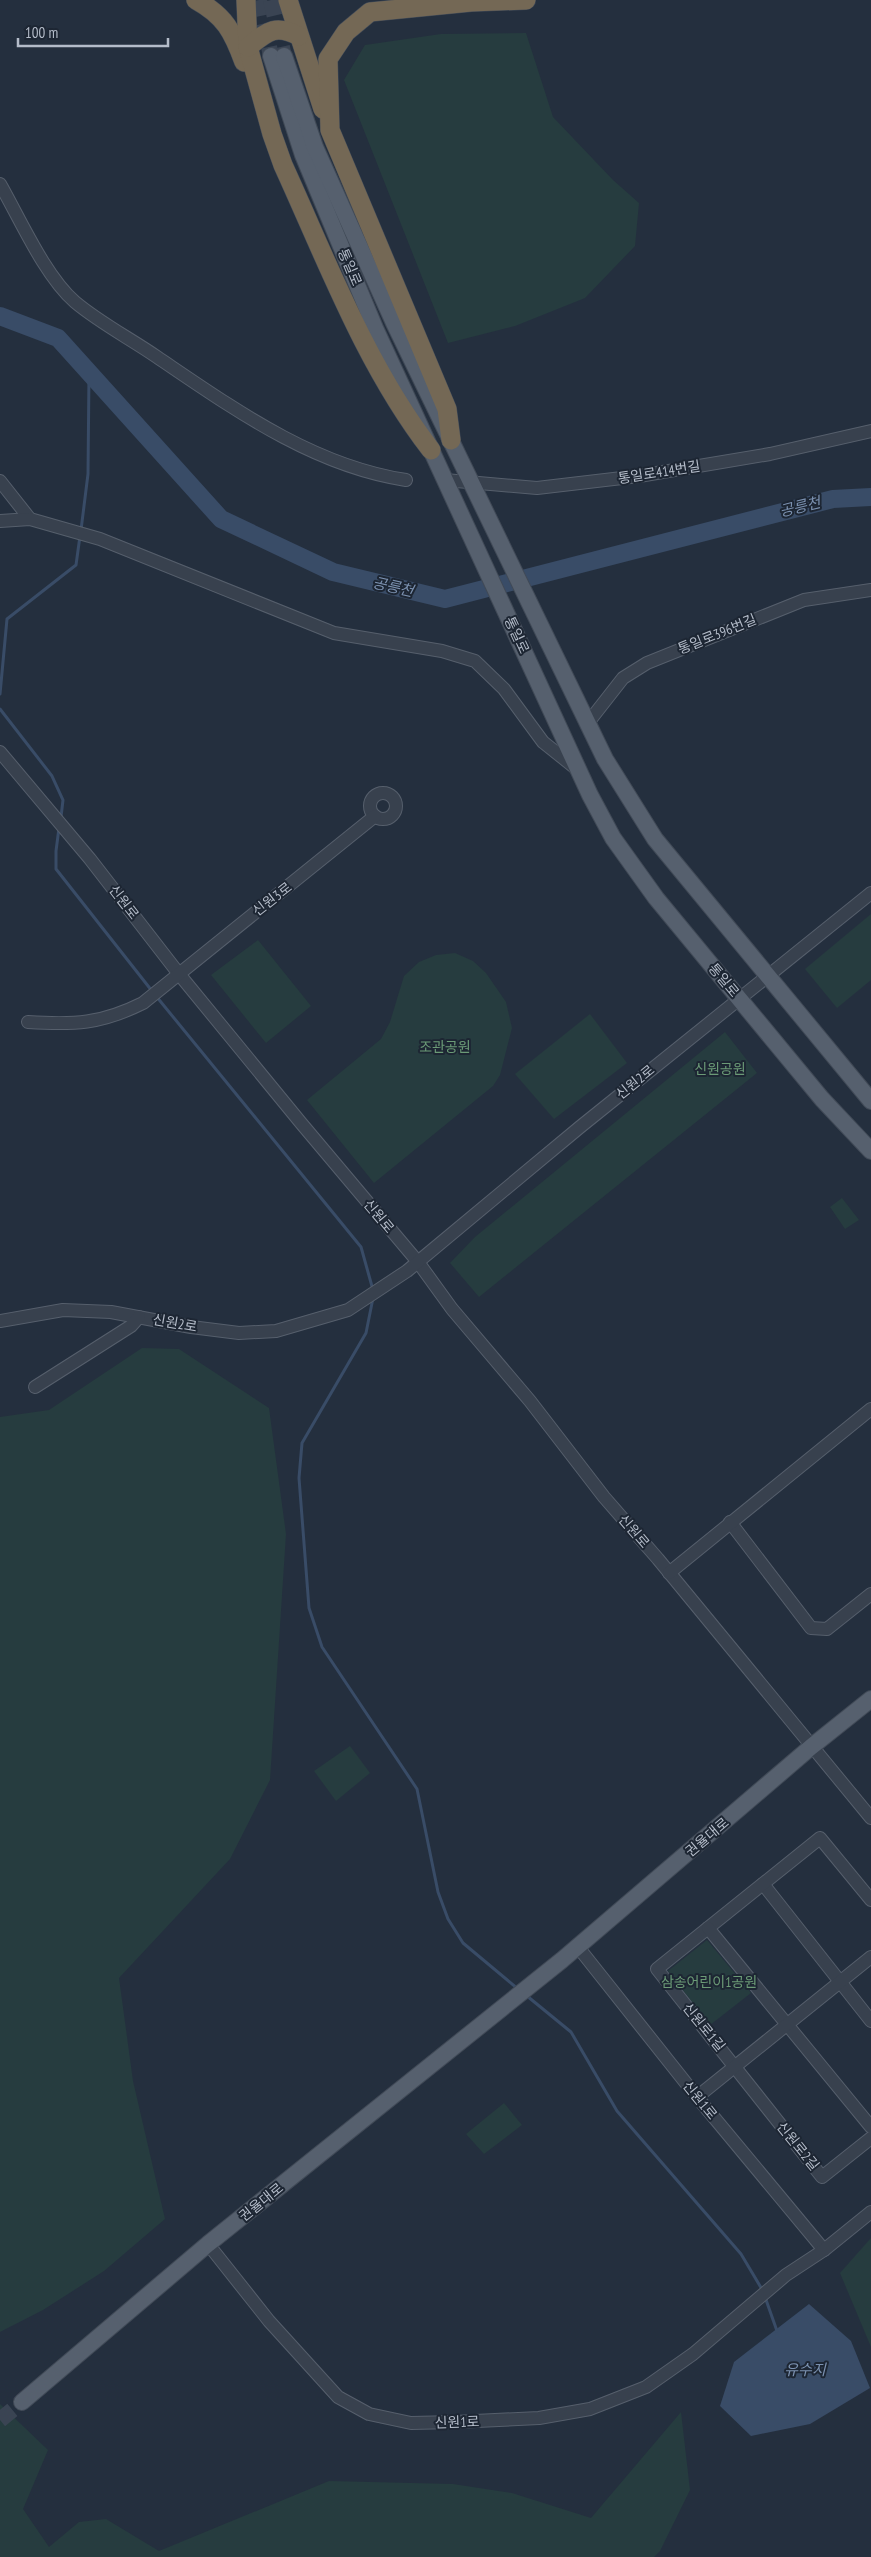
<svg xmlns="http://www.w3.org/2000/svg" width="871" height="2557" viewBox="0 0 871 2557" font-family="'PT Sans Narrow','Noto Sans KR',sans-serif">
<rect width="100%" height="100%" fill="#242f3e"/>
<g fill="#263c3f">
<path d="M526,33L553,117L613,180L639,203L635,246L585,298L515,326L448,343L344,80L365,45L441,34Z"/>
<path d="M871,914V980L837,1008L805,969Z"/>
<path d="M258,940L311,1006L266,1043L211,975Z"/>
<path d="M455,953L473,961L486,973L506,1002L512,1028L500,1075L493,1086L374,1183L307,1100L381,1039L390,1022L404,976L419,962L436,955Z"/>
<path d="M590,1014L627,1063L554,1119L515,1074Z"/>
<path d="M725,1032L757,1073L479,1297L450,1263L475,1237Z"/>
<path d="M842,1198L859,1220L845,1229L830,1207Z"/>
<path d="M142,1348L179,1349L269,1408L286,1534L270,1780L230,1859L119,1978L133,2081L165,2219L104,2271L43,2310L0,2332V1417L49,1410Z"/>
<path d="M350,1746L370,1773L336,1801L314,1771Z"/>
<path d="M707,1940L751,1993L710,2025L668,1971Z"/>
<path d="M504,2103L522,2125L484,2154L466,2134Z"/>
<path d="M871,2238V2347L840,2273Z"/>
<path d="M0,2404L48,2450L23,2509L49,2547L79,2522L106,2519L159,2551L329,2481L453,2484L512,2493L591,2518L681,2412L690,2490L660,2551L654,2557H0Z"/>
</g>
<path fill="#394c67" d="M809,2304L851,2341L870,2388L810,2424L751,2436L720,2406L734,2362Z"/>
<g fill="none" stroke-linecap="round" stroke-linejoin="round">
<g stroke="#394c67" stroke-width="3">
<path d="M81,530L88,474L89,373"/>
<path d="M0,694L7,619L76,565L80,536"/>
<path d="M0,709L52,776L63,800L61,817"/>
<path d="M59,828L56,851V869L152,991"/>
<path d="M156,996L361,1247L373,1290"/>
<path d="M373,1298L366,1333L302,1443L299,1478L309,1608L322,1647L417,1789L438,1892L448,1919L463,1943L518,1989"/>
<path d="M527,1996L571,2032L617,2111L741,2254L763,2291"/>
<path d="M765,2297L777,2331"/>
</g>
<path stroke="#394c67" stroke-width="18" d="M0,316L58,338L221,519L333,572L445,599L833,499L871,497"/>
<g stroke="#3a4453" stroke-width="16" stroke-dasharray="16 8" stroke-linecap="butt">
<path d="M259,0L271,56"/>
<path d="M271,0L284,56"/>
<path d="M0,2420L22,2402"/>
</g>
<g stroke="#565f6c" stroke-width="14">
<g id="minor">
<path d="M0,184C20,219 45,276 75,302C100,323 131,339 157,357C234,409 313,466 406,480"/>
<path d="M445,480L537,488L639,476L770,454L871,431"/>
<path d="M0,481L30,519"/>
<path d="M0,521L30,519L100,539L334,633L442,651L475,661L504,689L543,742L578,770"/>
<path d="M587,724L623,678L647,663L804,600L871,590"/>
<path d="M0,752L90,859L179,974L301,1123L418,1262L452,1309L530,1401L604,1497L658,1559L871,1818"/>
<circle cx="383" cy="806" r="13"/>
<path d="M28,1022C74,1025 101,1024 143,1003L375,816"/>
<path d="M0,1321L63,1310L111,1312L191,1327L239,1333L276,1331L348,1310L407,1271L580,1127L871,893"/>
<path d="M35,1387L131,1326L139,1317"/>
<path d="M730,1522L811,1628L827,1629L871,1594"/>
<path d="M669,1573L871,1409"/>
<path d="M763,1884L871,2021"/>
<path d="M871,1900L820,1838L657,1969L822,2177L871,2138"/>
<path d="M708,1928L871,2127"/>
<path d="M578,1947L697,2097L824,2250"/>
<path d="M697,2097L871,1957"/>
<path d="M208,2244L269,2321L338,2397L369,2414L411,2423L455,2422L539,2418L590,2409L646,2387L693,2354L786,2275L824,2250L871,2212"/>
</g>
</g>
<g stroke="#414a57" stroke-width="18">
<g id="major">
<path d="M271,56L303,155L375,328L590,795L613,838L656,898L822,1099L871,1151"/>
<path d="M284,56L315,147L394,323L605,759L655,839L871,1101"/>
<path d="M22,2402L208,2244L562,1960L811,1747L871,1699"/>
</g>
</g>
<g stroke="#434c59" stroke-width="20">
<g id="highway">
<path d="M196,0C225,16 233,32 244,62"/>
<path d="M246,0L248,47L272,134L283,165C327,261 366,366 431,450"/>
<path d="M288,0L323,109"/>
<path d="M248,47C268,31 275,24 299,36"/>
<path d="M451,440L447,409L330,130L328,59L346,32L370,12L471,2L526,0"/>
</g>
</g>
<use href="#minor" stroke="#38414e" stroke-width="12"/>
<use href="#major" stroke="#56606e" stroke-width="16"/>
<use href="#highway" stroke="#746855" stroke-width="19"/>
</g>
<g text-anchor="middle" stroke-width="4" stroke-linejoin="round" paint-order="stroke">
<g font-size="14" fill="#b4bcc9" stroke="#1d2633">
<text transform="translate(350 267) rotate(67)" y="5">통일로</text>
<text transform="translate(659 472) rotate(-9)" y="5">통일로414번길</text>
<text transform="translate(717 634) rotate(-22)" y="5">통일로396번길</text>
<text transform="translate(517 635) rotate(65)" y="5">통일로</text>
<text transform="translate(272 899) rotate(-38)" y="5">신원3로</text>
<text transform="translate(124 902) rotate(52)" y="5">신원로</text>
<text transform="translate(724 980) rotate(50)" y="5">통일로</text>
<text transform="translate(635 1082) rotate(-39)" y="5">신원2로</text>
<text transform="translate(379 1216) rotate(50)" y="5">신원로</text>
<text transform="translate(175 1323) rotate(10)" y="5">신원2로</text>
<text transform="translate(634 1531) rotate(49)" y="5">신원로</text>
<text transform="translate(707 1837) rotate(-40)" y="5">권율대로</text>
<text transform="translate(704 2027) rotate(51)" y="5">신원로1길</text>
<text transform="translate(700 2100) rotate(51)" y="5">신원1로</text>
<text transform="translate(798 2146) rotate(51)" y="5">신원로2길</text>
<text transform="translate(261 2202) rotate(-39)" y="5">권율대로</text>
<text transform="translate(457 2422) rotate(-2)" y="5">신원1로</text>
</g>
<g font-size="14" fill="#6b9a76" stroke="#1d2633">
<text x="445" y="1052">조관공원</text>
<text x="720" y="1074">신원공원</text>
<text x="709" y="1987">삼송어린이1공원</text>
</g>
<g font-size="15" font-style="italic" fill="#7c92b1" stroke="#1d2633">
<text transform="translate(800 507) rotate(-14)" y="5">공릉천</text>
<text transform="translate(393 587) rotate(13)" y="5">공릉천</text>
<text x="805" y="2375">유수지</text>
</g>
</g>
<path d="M18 38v8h150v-8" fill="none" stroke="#b4bcc9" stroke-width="2.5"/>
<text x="25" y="38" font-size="15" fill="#b4bcc9" stroke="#1d2633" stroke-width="4" paint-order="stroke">100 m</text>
</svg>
